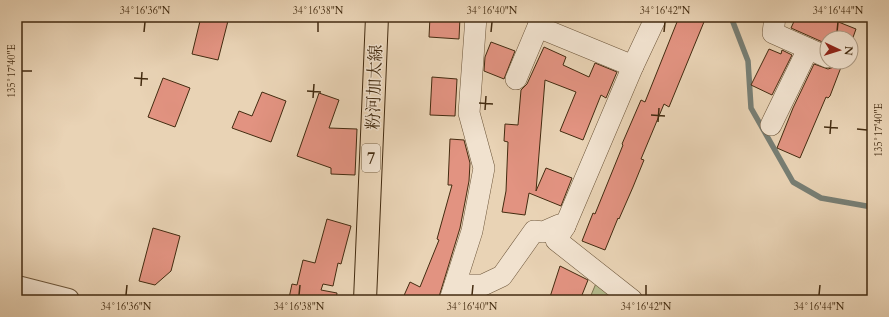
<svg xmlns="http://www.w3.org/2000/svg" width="889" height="317" viewBox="0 0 889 317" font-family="Cardo,'Noto Serif JP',serif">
<rect width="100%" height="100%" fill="#e9d3b5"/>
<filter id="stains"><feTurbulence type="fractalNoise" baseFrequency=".005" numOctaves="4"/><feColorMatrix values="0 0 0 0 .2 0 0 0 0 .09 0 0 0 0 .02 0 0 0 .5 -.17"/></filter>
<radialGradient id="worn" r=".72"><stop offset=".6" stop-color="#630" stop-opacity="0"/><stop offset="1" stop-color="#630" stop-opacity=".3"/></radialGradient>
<path fill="#b5bc8e" stroke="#7c744f" d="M597,281L622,300H589Z"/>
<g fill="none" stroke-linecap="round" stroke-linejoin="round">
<path stroke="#777e74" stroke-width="5.5" d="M731,17L748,61L751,108L793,182L821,198L872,207"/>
</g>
<g fill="#e29381" stroke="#432b10">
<path d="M201,17H229L218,60L192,54Z"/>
<path d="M430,17H460L459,39L429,37Z"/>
<path d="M679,17H706L669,107L664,104L641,159L644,160L633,187L619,219L618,218L605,250L582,241L593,213L595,214L608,182L623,145L622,144L641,100L645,102Z"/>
<path d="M796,17H826L856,29L851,43V38H827V44L791,28Z"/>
<path d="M491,42L515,51L504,79L484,71L485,57Z"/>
<path d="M544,47L566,57L563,65L589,77L595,63L617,72L606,98L601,95L583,140L560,131L576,92L545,80L536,191L546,168L572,178L561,206L529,193L525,215L502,212L506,191L508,142L504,141L505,124L518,125L521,90L527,84Z"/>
<path d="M769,49L781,54L782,50L792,55L772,95L751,85Z"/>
<path d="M838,62H843L830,96L828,98L826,97L800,158L777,148L793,108L814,64L828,69L834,67Z"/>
<path d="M432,77L457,79L455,116L430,115Z"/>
<path d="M163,78L190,88L175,127L148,117Z"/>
<path d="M262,92L286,101L271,142L232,128L239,111L252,116Z"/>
<path d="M319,93L339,100L329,128L357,129L355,175L331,174V168L297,156Z"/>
<path d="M450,139L464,140L470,163L469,181L460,228L438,300H402L410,282L420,287L439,240L437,239L452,185H448Z"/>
<path d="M327,219L351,226L341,264L338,263L333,286L323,284L321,290L337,293L336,300H294L289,298L292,284L297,285L303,260L315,263Z"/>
<path d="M153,228L180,236L171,271L155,285L139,281Z"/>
<path d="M560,266L588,280L580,300H549Z"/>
</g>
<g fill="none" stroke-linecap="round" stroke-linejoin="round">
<g stroke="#6c5539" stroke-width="22">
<g id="minor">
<path d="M775,17L773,33L827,57"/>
<path d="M538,27L633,66"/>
<path d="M516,79L542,17"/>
<path d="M771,125L808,49"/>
<path d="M455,285H483L502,276L534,231L543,232L559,225L565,226"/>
<path d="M450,300L472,231L484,168L469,113L476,17"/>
<path d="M632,300L556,240L565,226L633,66L656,17"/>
</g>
</g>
<g stroke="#6c5539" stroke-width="24">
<path id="tertiary" d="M17,287L68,300"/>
</g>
<g stroke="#432b10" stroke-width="24">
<path id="primary" d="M365,300L377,17"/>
</g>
<use href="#minor" stroke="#f1e2cf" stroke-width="21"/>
<use href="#tertiary" stroke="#f1e2cf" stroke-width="22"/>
<use href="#primary" stroke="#e9d3b5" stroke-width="22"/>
</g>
<path fill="none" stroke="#432b10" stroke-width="1.5" d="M144,32L145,22M318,32V22M491,32L492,22M664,32L665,22M837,32L838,22M22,71H32M134,78L148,79M141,86L142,72M307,91L321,92M313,98L314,84M479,103L493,104M485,110L486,96M651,115L665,116M658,122L659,108M824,127L838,128M857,129L867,130M830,134L831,120M126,295L127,285M299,295L300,285M472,295L473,285M646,295V285M819,295L820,285"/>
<g text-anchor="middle" stroke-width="3" stroke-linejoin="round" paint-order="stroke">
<rect fill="#f1e2cf" stroke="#776249" stroke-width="1" x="362" y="144" width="18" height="28" rx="3"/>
<g font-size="16" font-weight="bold" fill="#432b10">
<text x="371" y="164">7</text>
</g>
<g font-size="17" fill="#432b10" stroke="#f1e2cf">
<text transform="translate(374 87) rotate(-88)" y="6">粉河加太線</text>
</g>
</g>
<rect width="889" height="317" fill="none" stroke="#e9d3b5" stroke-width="44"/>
<g transform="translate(839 50) rotate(94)"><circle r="19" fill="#f1e2cf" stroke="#ab9983"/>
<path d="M0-3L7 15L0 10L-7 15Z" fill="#8f2418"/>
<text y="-6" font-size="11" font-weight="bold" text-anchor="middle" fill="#432b10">N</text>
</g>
<rect x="22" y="22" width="845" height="273" fill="none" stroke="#432b10" stroke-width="1.5"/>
<g font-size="10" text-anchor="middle" fill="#432b10">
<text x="145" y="14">34°16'36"N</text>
<text x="318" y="14">34°16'38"N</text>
<text x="492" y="14">34°16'40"N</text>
<text x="665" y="14">34°16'42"N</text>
<text x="838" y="14">34°16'44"N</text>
<text transform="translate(11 71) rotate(-90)" y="4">135°17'40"E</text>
<text transform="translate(878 130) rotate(-90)" y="4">135°17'40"E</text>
<text x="126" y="310">34°16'36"N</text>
<text x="299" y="310">34°16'38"N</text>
<text x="472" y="310">34°16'40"N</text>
<text x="646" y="310">34°16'42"N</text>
<text x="819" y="310">34°16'44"N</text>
</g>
<rect width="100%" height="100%" filter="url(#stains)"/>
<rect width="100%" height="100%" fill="url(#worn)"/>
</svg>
